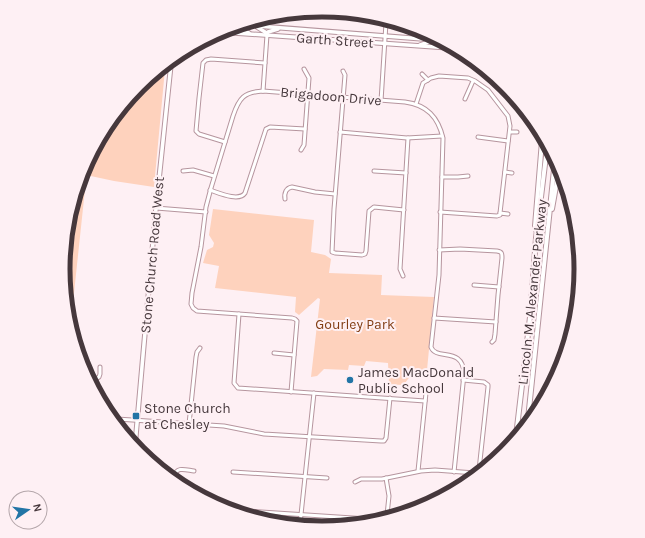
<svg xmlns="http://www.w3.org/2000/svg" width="645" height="538" viewBox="0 0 645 538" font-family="Karla,sans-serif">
<rect width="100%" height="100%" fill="#fef0f4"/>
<g fill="#fed2bd">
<path d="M165,69L154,187L114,181L86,175L82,176L83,170L140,86Z"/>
<path d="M81,179L86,180L72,312L64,269Z"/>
<path d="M213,209L314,220L311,252L325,255L331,259L329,273L382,275L381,295L434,297L427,370H415L405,383L404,390L401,385L389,384L388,363L366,361L364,366L349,365L348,370L324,369L317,376L311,377L320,299L318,298L299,315L295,312L296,297L215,288L219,266L203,263L207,250L213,247L214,243L209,235Z"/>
</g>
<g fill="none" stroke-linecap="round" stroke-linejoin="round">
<g stroke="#b6959e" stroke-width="5">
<g id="minor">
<path d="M343,71L345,75L334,209L332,252L335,253L362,255L365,254L366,251L369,211L374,207L404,210"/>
<path d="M422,74L428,80"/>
<path d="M263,91L267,35"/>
<path d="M465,99L473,81"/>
<path d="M381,101L386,23"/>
<path d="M416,104L423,83L431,78L439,76L468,78L475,81L488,90L508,116L510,126L500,213"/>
<path d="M340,132L407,138L442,136"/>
<path d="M510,132H517"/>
<path d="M478,137L508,141"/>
<path d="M225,142L199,134L196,131L199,98L203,63L206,60L211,59L265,63"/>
<path d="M301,150L304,145L309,78L304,69"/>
<path d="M183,171L193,170L214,176"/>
<path d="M374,171L406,173"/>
<path d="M505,172L512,173"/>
<path d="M442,177H458L468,176"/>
<path d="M210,190C219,193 239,202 245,193L266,129L270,127L305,129"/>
<path d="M285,199C284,193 286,188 292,187L315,192L335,194"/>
<path d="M156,208L206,212"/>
<path d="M440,212L497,216L500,215V213L508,214"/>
<path d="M439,250L460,249L497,251C502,252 502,253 502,258L498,295L495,334L494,340L492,342"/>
<path d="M403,276L400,269L408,138"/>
<path d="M474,285L499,287"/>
<path d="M239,314L234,383L238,388L425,401"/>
<path d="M434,318L496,322"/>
<path d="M274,353L294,355"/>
<path d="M91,379L94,380L99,377L100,374V367"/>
<path d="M463,380L484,382L488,385V387L479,470"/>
<path d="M291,392L297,321L295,319L292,318L197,311L193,308L191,304L192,293L201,247L206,207L211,188L233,116C239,98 244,92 263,91L405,102C427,105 438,117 443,138L439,275L431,347C436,361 463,346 464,374L454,472"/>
<path d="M117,419L224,426L264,434L381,441H384L386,438L390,398"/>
<path d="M189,424L196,357L197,352L200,348"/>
<path d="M418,471L426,393L424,389"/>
<path d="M233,472L327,478"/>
<path d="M175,476C176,466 186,470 194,471"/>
<path d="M386,478L389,496L387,515"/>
<path d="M355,482L361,479H382L421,471L435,470L475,473"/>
<path d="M233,510L368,519"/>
<path d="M300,524L314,393"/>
</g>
</g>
<g stroke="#b6959e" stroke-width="5.5">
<g id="major">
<path d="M246,25L436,40"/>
<path d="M238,27L249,33"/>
<path d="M257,27L265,32L267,35L268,32L278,29"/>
<path d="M228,29L233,28"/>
<path d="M220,32L450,48"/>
<path d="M420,45L429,42L431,39"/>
<path d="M135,446L156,208L171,64"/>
</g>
</g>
<g stroke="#b6959e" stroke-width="6">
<g id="highway">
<path d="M552,209L557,181L561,169"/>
<path d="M536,230L535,226L542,141"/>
<path d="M528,419L555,160"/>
<path d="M516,436L530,317L536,238L547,148"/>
</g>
</g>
<use href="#minor" stroke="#fff" stroke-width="3"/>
<use href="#major" stroke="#fff" stroke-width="3.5"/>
<use href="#highway" stroke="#fff" stroke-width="4"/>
</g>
<g fill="#2275a6" stroke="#fef0f4" stroke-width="1.5">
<circle cx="350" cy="380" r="4"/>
<rect x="132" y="412" width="8" height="8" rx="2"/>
</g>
<g text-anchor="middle" stroke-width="4" stroke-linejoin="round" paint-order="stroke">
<g font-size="14" fill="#46383c" stroke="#fef0f4">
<text transform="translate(335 40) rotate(4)" y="5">Garth Street</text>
<text transform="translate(331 96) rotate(5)" y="5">Brigadoon Drive</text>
<text transform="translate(152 255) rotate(-85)" y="5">Stone Church Road West</text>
<text transform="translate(532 292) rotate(-84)" y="5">Lincoln M. Alexander Parkway</text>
</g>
<g font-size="14" fill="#823d13" stroke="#fef0f4">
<text x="355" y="329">Gourley Park</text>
</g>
<g font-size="14" fill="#46383c" stroke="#fef0f4" text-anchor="start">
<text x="358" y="377">James MacDonald<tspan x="358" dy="16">Public School</tspan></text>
<text x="144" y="413">Stone Church<tspan x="144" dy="16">at Chesley</tspan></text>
</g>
</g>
<path d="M0 0H645V538H0ZM70 269a252 252 0 1 1 504 0a252 252 0 1 1-504 0Z" fill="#fef0f4" fill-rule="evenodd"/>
<path fill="none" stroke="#46383c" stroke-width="5" d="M70 269a252 252 0 1 1 504 0a252 252 0 1 1-504 0Z"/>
<g transform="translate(28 510) rotate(77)"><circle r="19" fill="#fef0f4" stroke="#b4a6aa"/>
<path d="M0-3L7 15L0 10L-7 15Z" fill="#2275a6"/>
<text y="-6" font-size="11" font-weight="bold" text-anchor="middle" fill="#46383c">N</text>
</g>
</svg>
